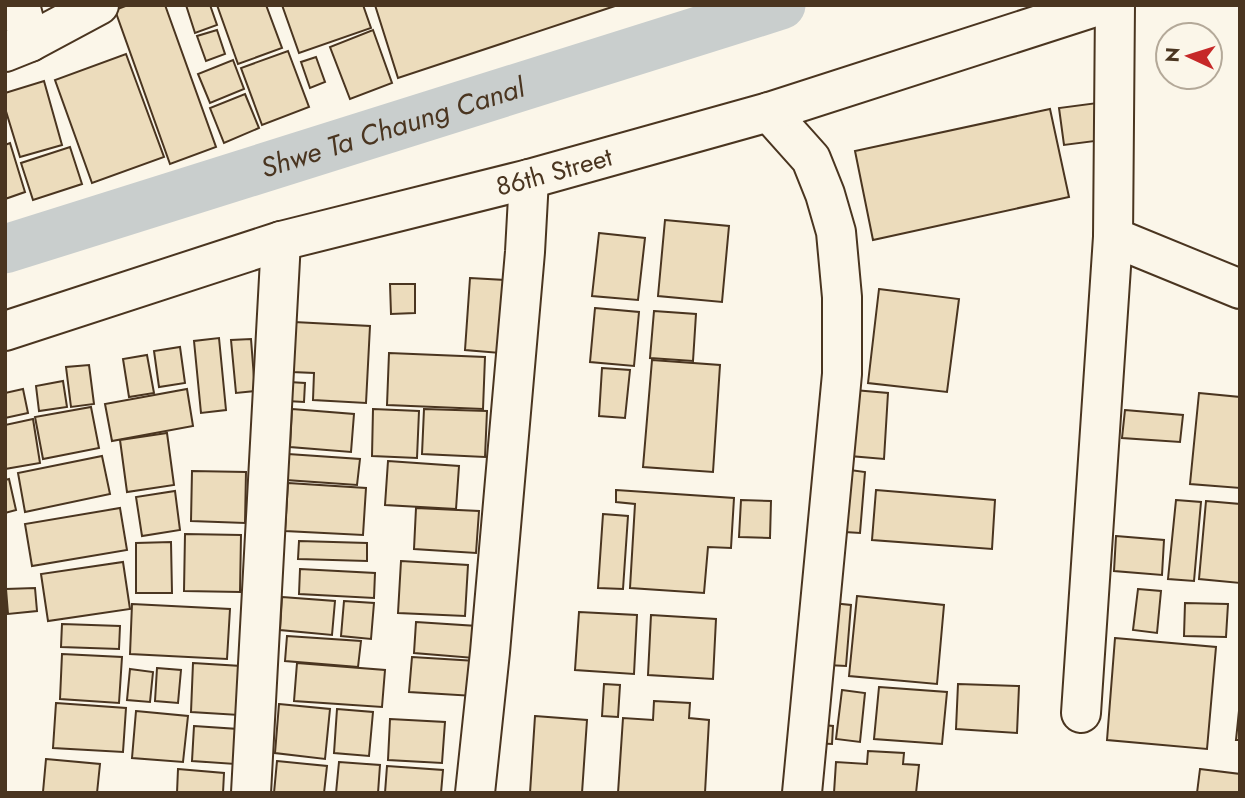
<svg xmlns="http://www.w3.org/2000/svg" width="1245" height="798" viewBox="0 0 1245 798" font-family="Jost,sans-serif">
<rect width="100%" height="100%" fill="#fbf6e9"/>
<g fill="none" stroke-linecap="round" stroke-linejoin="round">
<path stroke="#c9cecd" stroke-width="49" id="s1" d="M5,249L781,5"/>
</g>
<g fill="#ecdcbc" stroke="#4a3520" stroke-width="2">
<path d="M128,5H165L216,147L170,164L115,10Z"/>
<path d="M186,5H210L217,25L195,33Z"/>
<path d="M217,5H266L282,48L238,64Z"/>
<path d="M282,5H363L371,28L299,53Z"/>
<path d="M375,5H618L398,78Z"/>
<path d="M217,30L225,54L206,61L197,36Z"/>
<path d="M373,30L392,83L350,99L330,47Z"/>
<path d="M288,51L309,107L262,125L241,68Z"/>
<path d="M126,54L164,157L92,183L55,80Z"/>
<path d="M316,57L325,82L310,88L301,62Z"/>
<path d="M233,60L244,89L210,103L198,74Z"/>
<path d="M44,81L62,145L20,157L5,108V93Z"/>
<path d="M245,94L259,128L224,143L210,108Z"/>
<path d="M1097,103L1103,140L1064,145L1059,108Z"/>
<path d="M1050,109L1069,197L873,240L855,151Z"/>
<path d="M10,143L25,192L5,199V145Z"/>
<path d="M70,147L82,184L33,200L21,163Z"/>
<path d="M665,220L729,226L722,302L658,296Z"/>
<path d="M599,233L645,238L638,300L592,296Z"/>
<path d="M470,278L505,280L500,353L465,350Z"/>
<path d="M390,284H415V313L391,314Z"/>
<path d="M879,289L959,299L947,392L868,383Z"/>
<path d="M595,308L639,312L634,366L590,362Z"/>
<path d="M654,311L696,314L693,361L650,358Z"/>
<path d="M294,322L370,326L366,403L313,400L314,373L292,372Z"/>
<path d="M219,338L226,410L201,413L194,341Z"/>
<path d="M251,339L255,391L236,393L231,340Z"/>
<path d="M180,347L185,383L159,387L154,351Z"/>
<path d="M389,353L485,357L483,409L387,405Z"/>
<path d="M147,355L154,393L129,397L123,359Z"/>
<path d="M652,360L720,365L713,472L643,467Z"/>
<path d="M89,365L94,404L71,407L66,367Z"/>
<path d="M602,368L630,370L625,418L599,416Z"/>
<path d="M63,381L67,407L39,411L36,386Z"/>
<path d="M289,382L305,383L304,402L287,401Z"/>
<path d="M23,389L28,413L5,418V393Z"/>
<path d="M187,389L193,426L112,441L105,404Z"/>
<path d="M854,390L888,393L884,459L850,456Z"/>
<path d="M1199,393L1240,397V488L1190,484Z"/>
<path d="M91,407L99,448L43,459L35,417Z"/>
<path d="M292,409L354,414L351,452L290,447Z"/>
<path d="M373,409L419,411L417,458L372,456Z"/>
<path d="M424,409L487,411L485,457L422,454Z"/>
<path d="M1125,410L1183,415L1180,442L1122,438Z"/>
<path d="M33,419L40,463L5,469V425Z"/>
<path d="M167,433L174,485L127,492L120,440Z"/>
<path d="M288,454L360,459L357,485L286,480Z"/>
<path d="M102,456L110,494L25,512L18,473Z"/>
<path d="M388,461L459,466L456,509L385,505Z"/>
<path d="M850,470L865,472L860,533L845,532Z"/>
<path d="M192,471L246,472L245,523L191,521Z"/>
<path d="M9,479L16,510L5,513V480Z"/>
<path d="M288,483L366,488L363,535L285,531Z"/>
<path d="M616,490L734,498L731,548L708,547L704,593L630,588L635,504L616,502Z"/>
<path d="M876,490L995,500L992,549L872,540Z"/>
<path d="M175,491L180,530L142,536L136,497Z"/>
<path d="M741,500L771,501L770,538L739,537Z"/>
<path d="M1176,500L1201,502L1194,581L1168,579Z"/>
<path d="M1206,501L1240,504V583L1199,579Z"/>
<path d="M120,508L127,550L32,566L25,524Z"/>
<path d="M416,508L479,511L476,553L414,549Z"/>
<path d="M603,514L628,516L623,589L598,588Z"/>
<path d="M185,534L241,535L240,592L184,591Z"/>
<path d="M1116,536L1164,540L1162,575L1114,571Z"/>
<path d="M299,541L367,543V561L298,559Z"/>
<path d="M171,542L172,593H136V543Z"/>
<path d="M401,561L468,565L465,616L398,613Z"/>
<path d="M123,562L130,609L48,621L41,574Z"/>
<path d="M300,569L375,573L374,598L299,594Z"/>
<path d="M35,588L37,611L8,614L6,589Z"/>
<path d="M1138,589L1161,591L1157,633L1133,630Z"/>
<path d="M857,596L944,605L937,684L849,676Z"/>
<path d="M282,597L335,601L332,635L280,630Z"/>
<path d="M344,601L374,603L371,639L341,636Z"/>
<path d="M832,603L851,605L846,666L827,665Z"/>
<path d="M1185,603L1228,604L1226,637L1184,636Z"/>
<path d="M132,604L230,609L227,659L130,654Z"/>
<path d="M579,612L637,615L634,674L575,670Z"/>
<path d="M651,615L716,619L713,679L648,675Z"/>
<path d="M416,622L477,626L474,658L414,653Z"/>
<path d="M62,624L120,626L119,649L61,647Z"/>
<path d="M287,636L361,641L358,667L285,661Z"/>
<path d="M1115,638L1216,647L1207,749L1107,740Z"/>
<path d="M62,654L122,657L119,703L60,699Z"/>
<path d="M412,657L476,661L474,696L409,692Z"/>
<path d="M193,663L241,666L239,715L191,712Z"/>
<path d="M297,663L385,670L382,707L294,701Z"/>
<path d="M157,668L181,670L178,703L155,701Z"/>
<path d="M130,669L153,672L150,702L127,700Z"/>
<path d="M604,684L620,685L618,717L602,716Z"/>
<path d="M958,684L1019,686L1017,733L956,729Z"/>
<path d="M879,687L947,692L942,744L874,739Z"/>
<path d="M842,690L865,693L860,742L836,739Z"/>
<path d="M654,701L690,703L689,718L709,720L705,793H618L623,718L653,720Z"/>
<path d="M1240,701V740H1236Z"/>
<path d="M56,703L126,708L123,752L53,748Z"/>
<path d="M279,704L330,709L325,759L275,753Z"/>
<path d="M337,709L373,712L369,756L334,753Z"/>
<path d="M136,711L188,716L183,762L132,758Z"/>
<path d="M535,716L587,720L582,793H530Z"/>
<path d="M390,719L445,722L442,763L388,760Z"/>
<path d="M813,724L833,726L832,744L812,743Z"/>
<path d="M194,726L238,729L235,764L192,761Z"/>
<path d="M868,751L904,753L903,764L919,765L916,793H834L836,762L867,764Z"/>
<path d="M46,759L100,764L97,793L43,792Z"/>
<path d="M277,761L327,766L324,793H274Z"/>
<path d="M339,762L380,765L378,793H336Z"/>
<path d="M387,766L443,770L441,793H385Z"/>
<path d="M178,769L224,773L223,793H177Z"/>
<path d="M1200,769L1240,774V793H1197Z"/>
</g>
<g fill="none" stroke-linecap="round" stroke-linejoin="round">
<g stroke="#4a3520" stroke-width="42">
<g id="minor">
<path d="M20,5L30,42"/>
<path d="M5,52L30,42L99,5"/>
<path d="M769,112L811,159L825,194L836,232L842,297V374L802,793"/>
<path d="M1113,237L1240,289"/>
<path d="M1081,713L1113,237L1115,5"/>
<path d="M251,793L281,241"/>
<path d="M475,793L490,652L525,252L529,179"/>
</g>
</g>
<g stroke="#4a3520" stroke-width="42">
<g id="major">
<path id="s2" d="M5,331L281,241L529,179L769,112L1101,5"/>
</g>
</g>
<use href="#minor" stroke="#fbf6e9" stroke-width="38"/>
<use href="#major" stroke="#fbf6e9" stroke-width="38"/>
</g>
<g text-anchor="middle" stroke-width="5" stroke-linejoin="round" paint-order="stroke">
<g font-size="26" fill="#4a3520" stroke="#fbf6e9">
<text dy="9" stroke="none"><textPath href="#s2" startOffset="572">86th Street</textPath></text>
</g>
<g font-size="28" font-style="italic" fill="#4a3520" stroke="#fbf6e9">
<text dy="10" stroke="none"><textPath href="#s1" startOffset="406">Shwe Ta Chaung Canal</textPath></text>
</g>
</g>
<rect width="1245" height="798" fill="none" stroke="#4a3520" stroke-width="14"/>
<g transform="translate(1189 56) rotate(274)"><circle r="33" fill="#fbf6e9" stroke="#b4a999" stroke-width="2"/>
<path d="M0-5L12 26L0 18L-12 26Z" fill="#c62828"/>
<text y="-10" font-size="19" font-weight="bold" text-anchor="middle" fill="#4a3520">N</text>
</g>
</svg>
